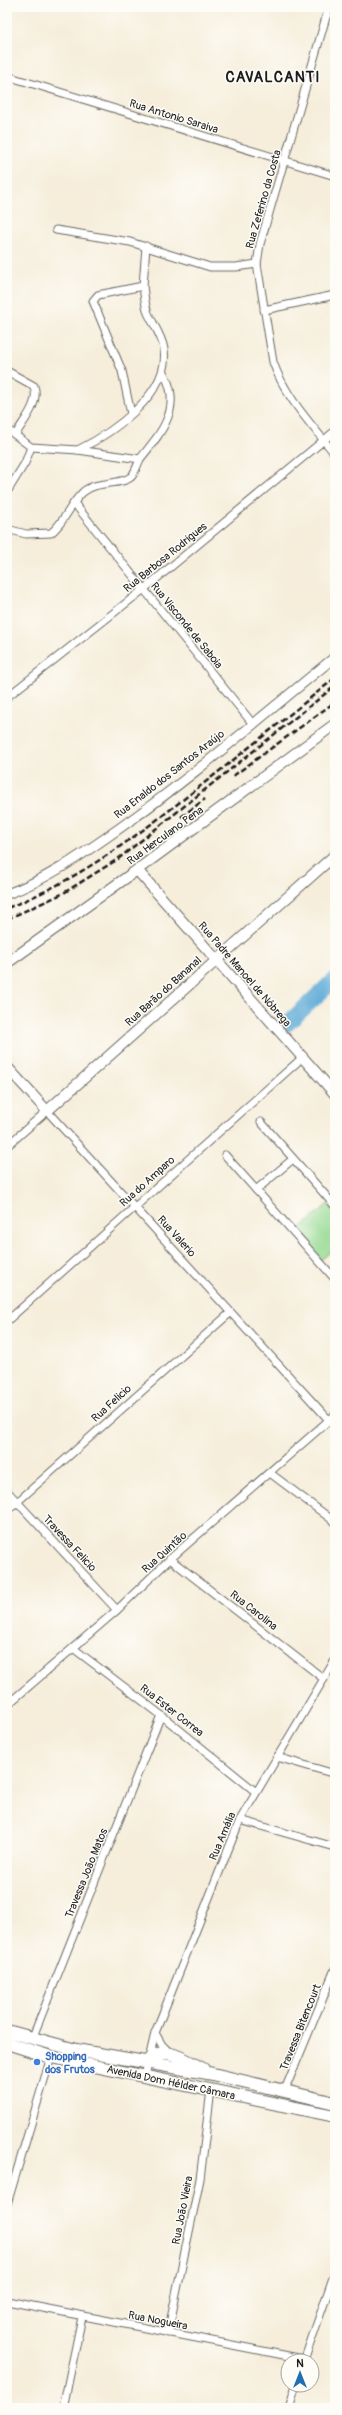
<svg xmlns="http://www.w3.org/2000/svg" width="342" height="2415" viewBox="0 0 342 2415" font-family="Pangolin,sans-serif">
<rect width="100%" height="100%" fill="#fdfcf7"/>
<filter id="ink" filterUnits="userSpaceOnUse"><feTurbulence type="fractalNoise" baseFrequency=".025" numOctaves="2"/><feDisplacementMap in="SourceGraphic" scale="8" xChannelSelector="R" yChannelSelector="G"/><feConvolveMatrix kernelMatrix="1 2 1 2 8 2 1 2 1" color-interpolation-filters="sRGB"/></filter>
<filter id="wash" filterUnits="userSpaceOnUse"><feTurbulence type="fractalNoise" baseFrequency=".012" numOctaves="4" result="noise"/><feDisplacementMap in="SourceGraphic" scale="16" xChannelSelector="R" yChannelSelector="G"/><feGaussianBlur stdDeviation="0.9" result="paint"/><feColorMatrix in="noise" values="0 0 0 0 0 0 0 0 0 0 0 0 0 0 0 0 0 1.4 0 .05"/><feComposite in="paint" operator="in"/></filter>
<g filter="url(#wash)">
<rect width="100%" height="100%" fill="#f6eedb"/>
<path fill="#94d991" stroke="#587a56" d="M328,1204L335,1212V1248L321,1260L296,1232Z"/>
<g fill="none" stroke-linecap="round" stroke-linejoin="round">
<path stroke="#5fabd7" stroke-width="16" d="M287,1024L335,979"/>
</g>
</g>
<g filter="url(#ink)">
<g fill="none" stroke-linecap="round" stroke-linejoin="round">
<g stroke="#68665f" stroke-width="9">
<g id="minor">
<path d="M329,7L260,244L257,264L273,362C285,397 312,425 335,454"/>
<path d="M7,76L335,176"/>
<path d="M56,230L130,242L210,267H236L257,264"/>
<path d="M264,310L335,295"/>
<path d="M7,371L34,386C40,403 24,420 16,434"/>
<path d="M131,414L122,371L93,301L98,295L143,286L146,246"/>
<path d="M7,429L31,447L78,450L140,459C138,464 135,472 132,476C122,486 97,480 83,492C70,504 65,522 51,533L26,534L7,529"/>
<path d="M78,450C112,433 171,393 164,349C162,336 153,324 148,313C145,305 144,294 143,286"/>
<path d="M140,459C161,433 184,407 163,372"/>
<path d="M7,492L25,463L31,447"/>
<path d="M74,503L253,724"/>
<path d="M7,697L144,589L335,431"/>
<path d="M261,1122L335,1206"/>
<path d="M7,1146L47,1111L329,1420"/>
<path d="M225,1155L335,1279"/>
<path d="M256,1190L293,1159"/>
<path d="M7,1321L302,1058"/>
<path d="M270,1473L335,1522"/>
<path d="M7,1491L117,1610"/>
<path d="M7,1511L230,1313"/>
<path d="M170,1559L324,1679"/>
<path d="M73,1648L161,1715L256,1792"/>
<path d="M7,1705L117,1610L170,1559L335,1415"/>
<path d="M277,1757L335,1774"/>
<path d="M240,1820L335,1847"/>
<path d="M155,2033L162,2045L170,2053"/>
<path d="M32,2039L161,1715"/>
<path d="M145,2076L155,2033L240,1820L335,1660"/>
<path d="M284,2092L335,1969"/>
<path d="M7,2204L51,2057"/>
<path d="M7,2301L304,2359"/>
<path d="M168,2333L200,2179L211,2090"/>
<path d="M304,2361L335,2272"/>
<path d="M63,2408L82,2317"/>
<path d="M289,2408L296,2385"/>
</g>
</g>
<g stroke="#68665f" stroke-width="11">
<path id="tertiary" d="M7,894C48,879 81,855 117,830C193,777 263,715 335,657"/>
</g>
<g stroke="#68665f" stroke-width="12">
<g id="secondary">
<path d="M137,870L335,1094"/>
<path d="M7,963L137,870L335,724"/>
<path d="M7,1067L47,1111L335,855"/>
</g>
</g>
<g stroke="#68665f" stroke-width="14">
<g id="primary">
<path d="M7,2031L76,2050L213,2074L335,2103"/>
<path d="M7,2043L51,2057L335,2116"/>
<path d="M148,2061C162,2042 188,2062 203,2069"/>
</g>
</g>
<use href="#minor" stroke="#fff" stroke-width="7"/>
<use href="#tertiary" stroke="#fff" stroke-width="9"/>
<use href="#secondary" stroke="#fff" stroke-width="10"/>
<use href="#primary" stroke="#fff" stroke-width="12"/>
<g stroke="#1c1c1c" stroke-width="2.5" stroke-dasharray="6 3" stroke-linecap="butt">
<path d="M233,776L335,702"/>
<path d="M181,817L205,799"/>
<path d="M7,908C82,879 145,830 208,780C250,747 293,712 335,678"/>
<path d="M7,919L62,894L118,859L335,686"/>
</g>
</g>
</g>
<circle fill="#3f7fe0" stroke="#fdfcf7" stroke-width="1.5" cx="37" cy="2062" r="4"/>
<g text-anchor="middle" stroke-width="3" stroke-linejoin="round" paint-order="stroke">
<g font-size="11" fill="#1c1c1c" stroke="#fdfcf7">
<text transform="translate(174 116) rotate(17)" y="4">Rua Antonio Saraiva</text>
<text transform="translate(263 199) rotate(-74)" y="4">Rua Zeferino da Costa</text>
<text transform="translate(165 557) rotate(-39)" y="4">Rua Barbosa Rodrigues</text>
<text transform="translate(187 625) rotate(51)" y="4">Rua Visconde de Saboia</text>
<text transform="translate(169 774) rotate(-38)" y="4">Rua Enaldo dos Santos Araújo</text>
<text transform="translate(165 835) rotate(-36)" y="4">Rua Herculano Pena</text>
<text transform="translate(245 974) rotate(49)" y="4">Rua Padre Manoel de Nóbrega</text>
<text transform="translate(163 991) rotate(-42)" y="4">Rua Barão do Bananal</text>
<text transform="translate(147 1181) rotate(-42)" y="4">Rua do Amparo</text>
<text transform="translate(177 1236) rotate(48)" y="4">Rua Valerio</text>
<text transform="translate(111 1403) rotate(-42)" y="4">Rua Felicio</text>
<text transform="translate(70 1543) rotate(47)" y="4">Travessa Felicio</text>
<text transform="translate(164 1552) rotate(-42)" y="4">Rua Quintão</text>
<text transform="translate(254 1610) rotate(38)" y="4">Rua Carolina</text>
<text transform="translate(172 1710) rotate(38)" y="4">Rua Ester Correa</text>
<text transform="translate(222 1836) rotate(-67)" y="4">Rua Amália</text>
<text transform="translate(86 1873) rotate(-68)" y="4">Travessa João Matos</text>
<text transform="translate(300 2027) rotate(-68)" y="4">Travessa Bitencourt</text>
<text transform="translate(171 2082) rotate(12)" y="4">Avenida Dom Hélder Câmara</text>
<text transform="translate(182 2210) rotate(-79)" y="4">Rua João Vieira</text>
<text transform="translate(158 2320) rotate(11)" y="4">Rua Nogueira</text>
</g>
<g font-size="11" font-weight="bold" fill="#366cbe" stroke="#fdfcf7" text-anchor="start">
<text x="45" y="2060">Shopping<tspan x="45" dy="13">dos Frutos</tspan></text>
</g>
<g font-size="15" font-weight="bold" letter-spacing="1" fill="#1c1c1c" stroke="#fdfcf7">
<text x="273" y="82">CAVALCANTI</text>
</g>
</g>
<rect width="342" height="2415" fill="none" stroke="#fdfcf7" stroke-width="24"/>
<g transform="translate(300 2373)"><circle r="19" fill="#fdfcf7" stroke="#a3a29f"/>
<path d="M0-3L7 15L0 10L-7 15Z" fill="#1f6fb2"/>
<text y="-6" font-size="11" font-weight="bold" text-anchor="middle" fill="#1c1c1c">N</text>
</g>
</svg>
